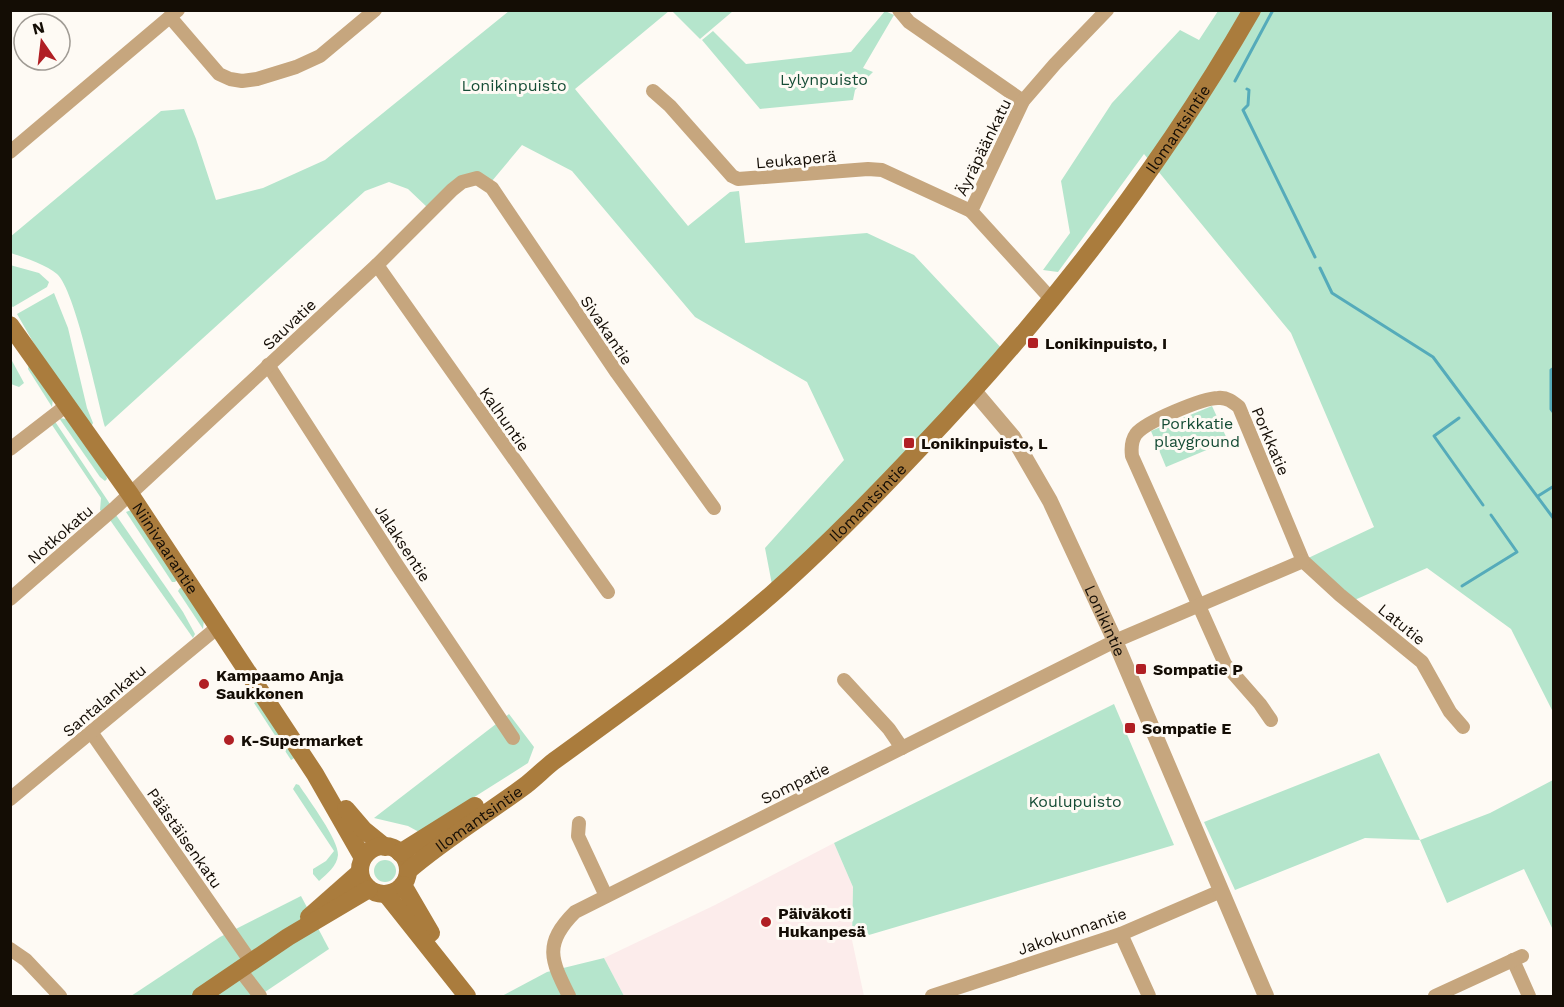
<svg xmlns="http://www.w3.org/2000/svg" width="1564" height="1007" viewBox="0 0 1564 1007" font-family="'Work Sans',sans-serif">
<rect width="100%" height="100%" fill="#fefaf4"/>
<path fill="#fceceb" d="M834,843L853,887L852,940L864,996H624L604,958L715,905Z"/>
<g fill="#b5e5cc">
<path d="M509,11H669L575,89L688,226L730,192L739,191L745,243L867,233L914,255L1005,352L774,595L765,548L844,460L807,382L695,317L572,171L522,145L492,181L477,175L428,208L408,189L389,182L365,191L105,427C97,398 75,290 57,274C47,265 23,257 11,253L10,237L161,111L184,109L196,139L216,200L263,188L325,160Z"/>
<path d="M672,11H733L700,39Z"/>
<path d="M885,11L894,15L863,68L873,72L855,90L853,100L760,109L702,40L713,31L746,64L851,52Z"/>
<path d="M1218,11H1553V712L1511,629L1427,568L1350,602L1304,560L1374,527L1291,333L1144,154L1058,272L1043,270L1070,233L1061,181L1112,103L1180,30L1199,40Z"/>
<path d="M10,265L39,273L49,282L47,287L13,307L10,305Z"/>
<path d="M54,293L68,328L87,408L93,423L91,427L44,361L17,314Z"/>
<path d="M11,359L24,383L19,387L11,384Z"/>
<path d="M29,364L53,398L52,407L28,369Z"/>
<path d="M1212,406L1228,441L1166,467L1151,431Z"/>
<path d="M59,418L67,419L106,475L107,479L105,481L100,477Z"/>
<path d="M54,420L108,501L111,506L103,513L100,510L101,498L50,422Z"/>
<path d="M131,510L177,580L175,582H172L126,512Z"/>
<path d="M116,515L183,612L195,634L193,638L110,520Z"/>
<path d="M180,588H182L204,619L203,629L178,591Z"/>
<path d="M260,700L296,757L291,760L254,703Z"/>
<path d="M1114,704L1174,845L852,940L853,887L834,843Z"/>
<path d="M509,714L534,747L528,763L419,832L408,826L374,818Z"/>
<path d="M1379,753L1420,840L1490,813L1553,780V930L1524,869L1447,903L1420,840L1365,838L1235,890L1204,822Z"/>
<path d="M296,784L299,785C308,799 339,840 338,855C337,866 327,874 319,881L313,874V869L326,861L334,851L293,789Z"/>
<circle cx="385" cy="871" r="11"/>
<path d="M301,896L329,949L259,996H131L220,937Z"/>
<path d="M604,958L624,996H502L547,972Z"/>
</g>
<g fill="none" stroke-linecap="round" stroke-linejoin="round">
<g stroke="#55abba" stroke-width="3">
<path d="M1235,81L1273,10"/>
<path d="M1247,89L1249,90L1248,105L1243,110L1315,257"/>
<path d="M1320,268L1332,293L1433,357L1554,519"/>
<path d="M1554,368L1551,370V409L1554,413"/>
<path d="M1459,418L1434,436L1483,505"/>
<path d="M1538,496L1554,486"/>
<path d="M1462,586L1517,552L1491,515"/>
</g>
<g stroke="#c6a67e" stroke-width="14">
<path d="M899,10L909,22L1023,101"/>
<path d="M170,17L219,74L230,79L242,81L257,79L296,67L320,56L375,10"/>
<path d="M653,91L670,106L732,176L738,179L868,169L882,170L971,211"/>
<path d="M10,152L178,10"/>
<path d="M377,265L608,592"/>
<path d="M1052,300L971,211L1023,101L1055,64L1107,10"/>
<path d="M268,365L399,568L513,738"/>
<path d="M10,449L67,405"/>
<path d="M10,599L116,507L377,265L452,190L462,182L477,178L492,188L617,373L714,508"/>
<path d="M844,680L889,729L902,748"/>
<path d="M1271,720L1260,704L1225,664L1132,456C1131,448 1131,441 1136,434C1145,422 1203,398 1218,398C1227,397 1233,402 1239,407L1303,561L1340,595L1422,662L1450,712L1463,727"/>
<path d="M91,732L251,962"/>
<path d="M10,799L218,627"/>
<path d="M579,823L578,836L606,896"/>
<path d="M1121,934L1149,996"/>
<path d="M10,949L26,960L60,996"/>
<path d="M1513,960L1529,996"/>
<path d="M240,970L260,996"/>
<path d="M569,996C551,960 543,944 575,912L1115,641L1303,561"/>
<path d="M932,996L1121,934L1221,891"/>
<path d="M1435,996L1522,956"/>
</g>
<path stroke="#c6a67e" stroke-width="16" id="s1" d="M974,391L1013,437L1050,501L1115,641L1266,996"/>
<g stroke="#aa7c3d" stroke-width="18">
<path id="s2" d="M10,325L130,494L315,774L363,858"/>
<path d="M346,809L364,830L385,847"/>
<circle cx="384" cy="870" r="24"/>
<path d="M400,853L475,806"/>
<path id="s3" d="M408,871C445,839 487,814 526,785C536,777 545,768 554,761C628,707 703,654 772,594C824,548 873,498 920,448C1047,315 1160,170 1252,10"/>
<path d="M403,885L431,933"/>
<path d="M386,894L467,996"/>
<path d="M309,917L360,872"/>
<path d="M201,996L288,937L369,889"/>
</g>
</g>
<g fill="#b01f24" stroke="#fefaf4" stroke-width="2">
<rect x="1027" y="337" width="12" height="12" rx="3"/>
<rect x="903" y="437" width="12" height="12" rx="3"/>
<rect x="1135" y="663" width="12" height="12" rx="3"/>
<circle cx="204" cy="684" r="6"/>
<rect x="1124" y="722" width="12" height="12" rx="3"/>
<circle cx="229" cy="740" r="6"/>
<circle cx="766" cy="922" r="6"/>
</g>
<g text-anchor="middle" stroke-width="6" stroke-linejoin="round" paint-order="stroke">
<g font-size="16" fill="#154c35" stroke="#fefaf4">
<text x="824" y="85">Lylynpuisto</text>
<text x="514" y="91">Lonikinpuisto</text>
<text x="1197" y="429">Porkkatie<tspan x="1197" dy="18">playground</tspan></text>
<text x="1075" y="807">Koulupuisto</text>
</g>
<g font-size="16" fill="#140d05" stroke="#fefaf4">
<text dy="6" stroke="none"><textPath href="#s3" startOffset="1076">Ilomantsintie</textPath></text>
<text transform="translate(983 147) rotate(-64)" y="6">Äyräpäänkatu</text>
<text transform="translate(796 159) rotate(-5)" y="6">Leukaperä</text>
<text transform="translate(289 324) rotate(-43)" y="6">Sauvatie</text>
<text transform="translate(607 330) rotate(56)" y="6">Sivakantie</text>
<text transform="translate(505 419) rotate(55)" y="6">Kalhuntie</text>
<text transform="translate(1271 441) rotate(67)" y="6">Porkkatie</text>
<text dy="6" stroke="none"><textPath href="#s3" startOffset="590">Ilomantsintie</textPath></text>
<text transform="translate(60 534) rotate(-41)" y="6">Notkokatu</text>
<text transform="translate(403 543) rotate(57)" y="6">Jalaksentie</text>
<text dy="6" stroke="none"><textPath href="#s2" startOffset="272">Niinivaarantie</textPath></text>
<text dy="6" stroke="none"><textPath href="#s1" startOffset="266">Lonikintie</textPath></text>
<text transform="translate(1402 624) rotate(39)" y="6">Latutie</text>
<text transform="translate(104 700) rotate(-40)" y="6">Santalankatu</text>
<text transform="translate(795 783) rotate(-26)" y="6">Sompatie</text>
<text dy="6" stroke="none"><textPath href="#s3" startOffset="88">Ilomantsintie</textPath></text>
<text transform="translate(185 838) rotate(55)" y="6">Päästäisenkatu</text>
<text transform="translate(1072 931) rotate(-19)" y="6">Jakokunnantie</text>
</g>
<g font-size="16" font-weight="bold" fill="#140d05" stroke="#fefaf4" text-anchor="start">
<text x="1045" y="349">Lonikinpuisto, I</text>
<text x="921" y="449">Lonikinpuisto, L</text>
<text x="1153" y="675">Sompatie P</text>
<text x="216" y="681">Kampaamo Anja<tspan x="216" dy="18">Saukkonen</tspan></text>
<text x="1142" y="734">Sompatie E</text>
<text x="241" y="746">K-Supermarket</text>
<text x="778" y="919">Päiväkoti<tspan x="778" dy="18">Hukanpesä</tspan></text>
</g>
</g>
<rect width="1564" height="1007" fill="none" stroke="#140d05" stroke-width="24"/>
<g transform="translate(42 42) rotate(346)"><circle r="28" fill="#fefaf4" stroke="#a09b94" stroke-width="1.5"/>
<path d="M0-4.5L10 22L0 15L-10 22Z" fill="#b01f24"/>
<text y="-9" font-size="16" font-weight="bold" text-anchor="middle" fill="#140d05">N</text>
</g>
</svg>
